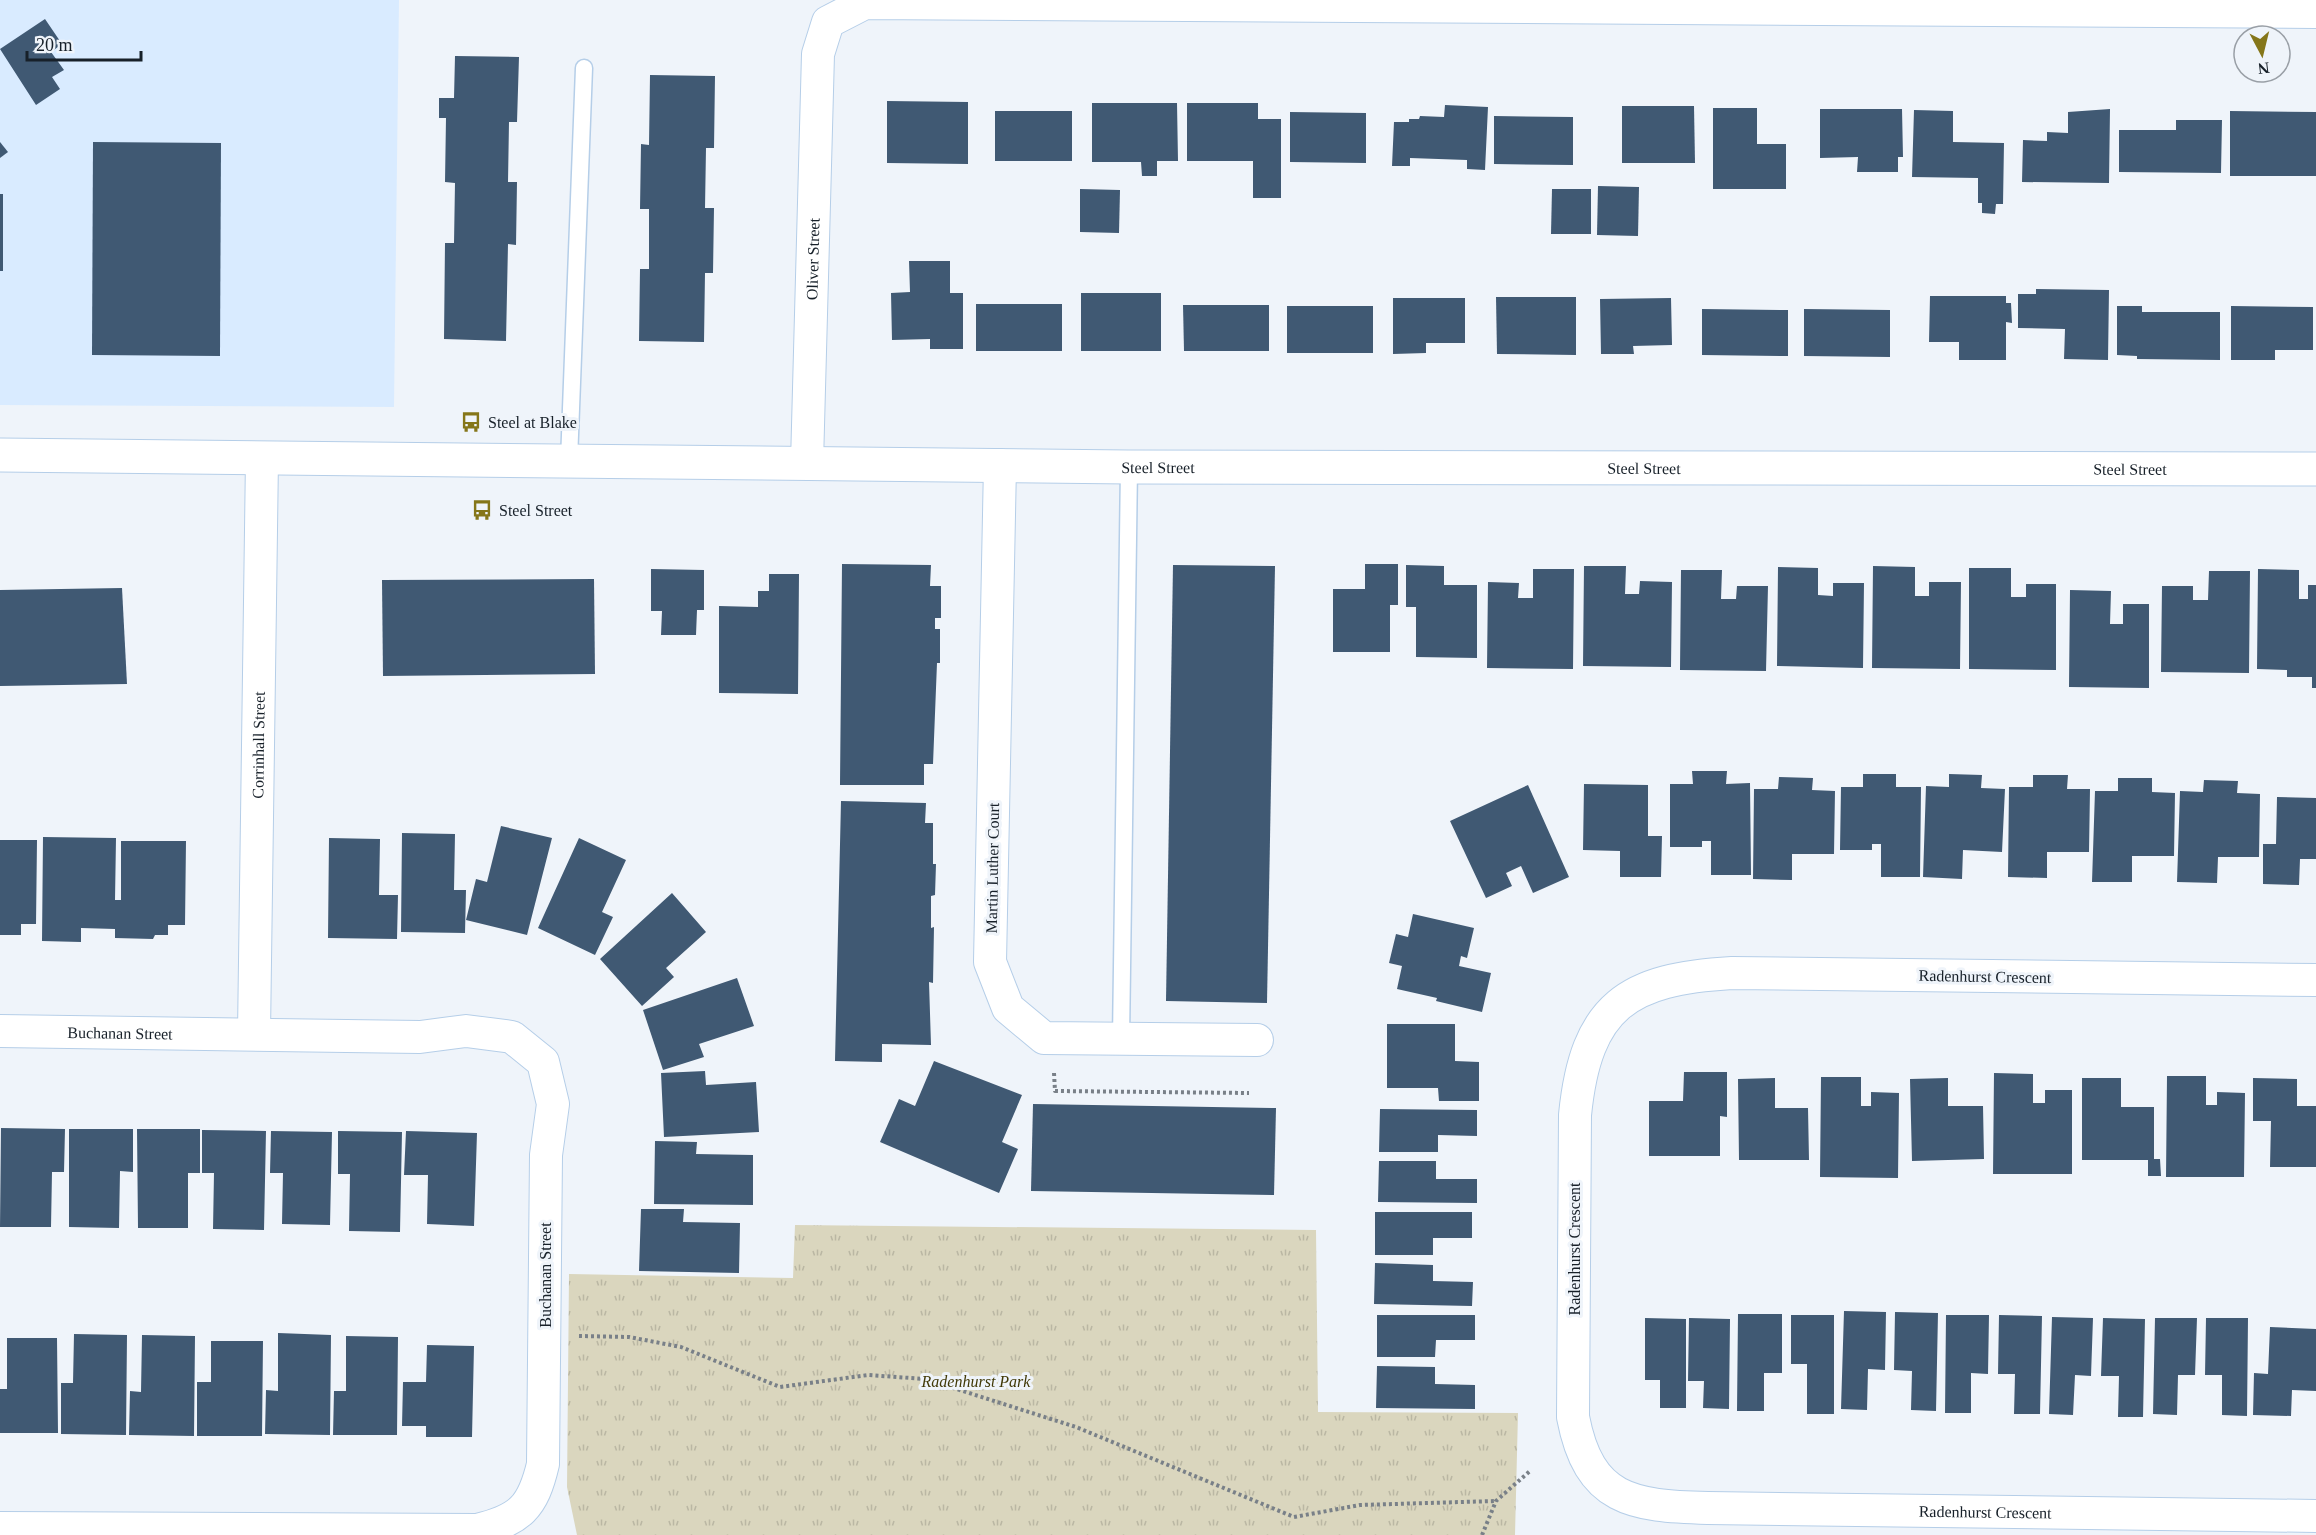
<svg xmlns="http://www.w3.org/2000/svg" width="2316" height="1535" viewBox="0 0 2316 1535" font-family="'Times New Roman',serif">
<defs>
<pattern id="park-tufts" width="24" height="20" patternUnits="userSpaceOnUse" patternTransform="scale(1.5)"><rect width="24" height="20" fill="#dad6be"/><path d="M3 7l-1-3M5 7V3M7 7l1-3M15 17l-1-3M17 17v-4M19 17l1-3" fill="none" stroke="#bab7a3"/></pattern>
</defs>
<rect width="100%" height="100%" fill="#eff4fa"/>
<path fill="#d9ebff" d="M0,0H399L394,407L0,405Z"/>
<path fill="url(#park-tufts)" d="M795,1225L1316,1230L1318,1412L1518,1413L1515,1535H577L567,1487L569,1274L793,1278Z"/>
<g fill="#405973">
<path d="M45,19L62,44L51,52L64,70L52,77L60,89L36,105L0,49Z"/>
<path d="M455,56L519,57L517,122H509L508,182H517L516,245L508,244L506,341L444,339L445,243H454L455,183L445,182L446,118H439V98H454Z"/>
<path d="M650,75L715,76L714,148H706L705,208H714L713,273H705L704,342L639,341L640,269H649V209H640L641,144L649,145Z"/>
<path d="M887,101L968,102V164L887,163Z"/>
<path d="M1092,103H1177L1178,161H1157V176H1142L1141,162H1092Z"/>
<path d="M1187,103H1258V119H1281V198H1253V161H1187Z"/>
<path d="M1445,105L1488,107L1485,170L1467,169V160L1410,158V166H1392L1394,122H1409V119H1419L1420,116L1444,117Z"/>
<path d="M1622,106H1694L1695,163H1622Z"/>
<path d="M1713,108H1757V144H1786V189H1713Z"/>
<path d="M1820,109H1902L1903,157H1898V172H1857L1858,157L1820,158Z"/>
<path d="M2110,109L2109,183L2022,182L2023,140L2047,141V132L2068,133V112Z"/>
<path d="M1914,110L1953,111V142L2004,143L2003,204H1996L1995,214L1982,213V203H1978V178L1912,177Z"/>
<rect x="995" y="111" width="77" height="50"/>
<path d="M2230,111L2316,112V176H2230Z"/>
<path d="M1290,112L1366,113V163L1290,162Z"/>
<path d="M1494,116L1573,117V165L1494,164Z"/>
<path d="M2176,120H2222L2221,173L2119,172V130H2176Z"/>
<path d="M0,142L8,152L0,158Z"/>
<path d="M93,142L221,143L220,356L92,355Z"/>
<path d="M1598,186L1639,187L1638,236L1597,235Z"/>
<path d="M1080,189L1120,190L1119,233L1080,232Z"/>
<path d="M1552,189H1591V234H1551Z"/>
<rect x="0" y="194" width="3" height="77"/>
<path d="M909,261H950V293H963V349H930V339L892,340L891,293L910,292Z"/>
<path d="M2036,289L2109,290L2108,360L2064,359L2065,329L2018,328V294H2036Z"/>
<rect x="1081" y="293" width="80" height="58"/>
<path d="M1930,296H2006V303H2011L2012,323L2006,322V360H1959V342H1929Z"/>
<path d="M1496,297H1576V355L1497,354Z"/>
<path d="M1393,298H1465V343H1426V353L1393,354Z"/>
<path d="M1671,298L1672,345L1633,346L1634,354H1601L1600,299Z"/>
<rect x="976" y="304" width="86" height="47"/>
<path d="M1183,305H1269V351H1184Z"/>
<rect x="1287" y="306" width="86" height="47"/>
<path d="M2117,306H2142V312H2220V360L2137,359V356L2117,355Z"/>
<path d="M2231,306L2313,307V350H2275V360H2231Z"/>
<path d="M1702,309L1788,310V356L1702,355Z"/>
<path d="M1804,309L1890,310V357L1804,356Z"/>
<path d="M842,564L931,565L930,586H941V618H935V629H940V663H937L933,764H924V785H840Z"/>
<path d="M1365,564H1398V605H1390V652H1333V589H1365Z"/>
<path d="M1173,565L1275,566L1267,1003L1166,1001Z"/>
<path d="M1406,565L1444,566V585H1477V658L1416,657V607H1406Z"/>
<path d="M1584,566H1626L1625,594H1639L1640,581L1672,582L1671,667L1583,666Z"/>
<path d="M1873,566L1915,567V596H1929V582H1961L1960,669L1872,668Z"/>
<path d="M1778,567L1818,568V595L1833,596V583H1864L1863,668L1777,666Z"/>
<path d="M1969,568H2011V597H2026V584H2056V670L1969,669Z"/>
<path d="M651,569L704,570V610H697L696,635H661L662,611H651Z"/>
<path d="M1533,569H1574L1573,669L1487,668L1488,582L1519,583L1518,598H1533Z"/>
<path d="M2258,569L2299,570V599H2308V585H2316V688H2312V677H2287V670L2257,669Z"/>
<path d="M1681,570H1722L1721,599H1736L1737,586H1768L1766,671L1680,670Z"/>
<path d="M2209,571H2250L2249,673L2161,672L2162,586H2193V600H2208Z"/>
<path d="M769,574H799L798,694L719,693V606L758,607V591H769Z"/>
<path d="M594,579L595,674L383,676L382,580Z"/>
<path d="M122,588L127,684L0,686V590Z"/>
<path d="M2070,590L2111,591L2110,624H2123V604H2149V688L2069,687Z"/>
<path d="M1692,771H1727L1726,784L1750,783L1751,875H1711V841H1702V847H1670V784H1693Z"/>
<path d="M1863,774H1896V787H1921L1920,877H1881V844H1872V850H1840L1841,787H1863Z"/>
<path d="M1949,774L1982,775L1981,788L2005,789L2002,852L1963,850L1962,879L1923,877L1926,786L1949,787Z"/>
<path d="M2033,775H2068L2067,789H2090L2089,852H2047V878L2008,877L2009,787H2033Z"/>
<path d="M1779,777L1813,778L1812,790L1835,791L1834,854H1792V880L1753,879L1754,789H1778Z"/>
<path d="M2118,778H2152V792L2175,793L2174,856H2132V882H2092L2095,791H2118Z"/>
<path d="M2204,780L2238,781L2237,793L2260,794L2259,857H2218L2217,883L2177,882L2180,791L2203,792Z"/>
<path d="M1584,784L1648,785V836H1662L1661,877H1620V851L1583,850Z"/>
<path d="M1528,785L1569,877L1533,893L1521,866L1506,873L1512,886L1486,898L1450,821Z"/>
<path d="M2277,797L2316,798V859H2300L2299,885L2263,884V844H2276Z"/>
<path d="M841,801L926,803L925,823H933V864H936L935,895L931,896V928L934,927L933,983L929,982L931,1045L882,1044V1062L835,1061Z"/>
<path d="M501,826L552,838L527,935L466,920L476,879L487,882Z"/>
<path d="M402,833L455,834L454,890H466L465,933L401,932Z"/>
<path d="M43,837L116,838L115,900H121V841H186L185,925H168V935H155L153,939L115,938V929L81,928V942L42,941Z"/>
<path d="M329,838L380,839L379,895H398L397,939L328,938Z"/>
<path d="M579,838L626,860L602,912L613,917L595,955L538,928Z"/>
<path d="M0,840H37L36,924H21V935H0Z"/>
<path d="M672,893L706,932L666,968L674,977L642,1006L600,959Z"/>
<path d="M1413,914L1474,928L1467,958L1461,956L1459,966L1491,973L1482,1012L1436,1001L1437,998L1397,989L1402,966L1389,963L1396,934L1408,937Z"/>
<path d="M737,978L754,1026L699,1044L704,1057L663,1070L643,1010Z"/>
<path d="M1387,1024H1455V1061L1479,1062V1101H1439L1438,1088H1387Z"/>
<path d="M934,1061L1022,1095L1002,1142L1018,1149L999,1193L880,1142L899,1099L915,1106Z"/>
<path d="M705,1071L706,1085L756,1082L759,1132L664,1137L661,1073Z"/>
<path d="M1684,1072H1727V1117L1720,1116V1156H1649V1101H1683Z"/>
<path d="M1994,1073L2033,1074V1103H2045V1090H2072V1174H1993Z"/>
<path d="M2167,1076H2206V1105H2217V1092L2245,1093L2244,1177H2166Z"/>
<path d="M1821,1077H1861V1106H1871V1092L1899,1093L1898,1178L1820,1177Z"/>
<path d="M1775,1078V1108H1808L1809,1160H1739L1738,1079Z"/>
<path d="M1948,1078V1106H1983L1984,1159L1912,1161L1910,1079Z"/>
<path d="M2082,1078H2121V1107H2154V1159H2160L2161,1176H2148V1160H2082Z"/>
<path d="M2253,1078L2297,1079V1106H2316V1167H2270L2271,1121H2253Z"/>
<path d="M1033,1104L1276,1108L1274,1195L1031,1191Z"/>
<path d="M1380,1109L1477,1110V1136L1438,1135V1152H1379Z"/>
<path d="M1,1128L65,1129L64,1172H52L51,1227H0Z"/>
<path d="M69,1129H133V1172L120,1171L119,1228L69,1227Z"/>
<path d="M137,1129H200V1173H188V1228H138Z"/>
<path d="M202,1130L266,1131L264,1230L213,1229L214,1173H202Z"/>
<path d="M271,1131L332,1132L330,1225L282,1224L283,1173H270Z"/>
<path d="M338,1131L402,1132L400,1232L349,1231L350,1174H338Z"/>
<path d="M406,1131L477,1133L474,1226L427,1224L428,1175H404Z"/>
<path d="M655,1141L697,1142L696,1154L753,1155V1205L654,1204Z"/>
<path d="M1379,1161H1436V1179H1477V1203L1378,1202Z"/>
<path d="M641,1209H684L683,1222L740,1223L739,1273L639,1271Z"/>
<path d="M1375,1212H1472V1238H1433V1255H1375Z"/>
<path d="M1375,1263L1433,1265V1281L1473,1282L1472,1306L1374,1304Z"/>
<path d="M1844,1311L1886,1312L1885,1370L1868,1369L1867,1410L1841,1409Z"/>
<path d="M1895,1312L1938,1313L1936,1411L1911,1410L1912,1371L1894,1370Z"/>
<path d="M1738,1314H1782V1373H1764V1411H1737Z"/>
<path d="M1377,1315H1475V1340H1436L1435,1357H1377Z"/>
<path d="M1791,1315H1834V1414H1807V1364H1791Z"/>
<path d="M1946,1315H1989L1988,1374L1971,1373V1413H1945Z"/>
<path d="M1999,1315L2042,1316L2040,1414H2014L2015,1374H1998Z"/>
<path d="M2052,1317L2093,1318L2091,1376L2075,1375L2073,1415L2049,1414Z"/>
<path d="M1645,1318L1686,1319V1408H1660V1380H1645Z"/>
<path d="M1689,1318L1730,1319L1729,1409L1703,1408L1704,1381H1688Z"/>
<path d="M2103,1318L2145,1319L2143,1417H2118L2119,1376H2101Z"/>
<path d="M2155,1318H2197L2195,1375H2178L2177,1415L2153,1414Z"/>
<path d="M2206,1318H2248L2247,1416L2222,1415V1375H2205Z"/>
<path d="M2270,1327L2316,1329V1391L2292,1390L2291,1416L2253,1415L2254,1373L2268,1374Z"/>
<path d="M278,1333L331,1335L330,1435L265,1434L266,1390L278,1391Z"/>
<path d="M74,1334L127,1335L126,1435L61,1434V1383H73Z"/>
<path d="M142,1335L195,1336L194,1436L129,1435L130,1391L141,1392Z"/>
<path d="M346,1336L398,1337L397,1435H333L334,1391H346Z"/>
<path d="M7,1338H57L58,1433H0V1389H7Z"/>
<path d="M211,1341H263L262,1436H197V1382H211Z"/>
<path d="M427,1345L474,1346L472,1437H426V1426H402L403,1382H426Z"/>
<path d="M1377,1366L1435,1367V1384L1475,1385V1409L1376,1408Z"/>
</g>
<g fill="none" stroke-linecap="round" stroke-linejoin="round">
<g stroke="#b5cee8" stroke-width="19">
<g id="service">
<path d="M569,461L584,68"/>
<path d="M1121,1039L1129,467"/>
</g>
</g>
<g stroke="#b5cee8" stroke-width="34">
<g id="minor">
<path id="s1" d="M807,463L818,54L828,22L865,3L2316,12"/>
<path d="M1000,465L990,962L1008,1008L1044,1038L1257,1040"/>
<path id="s2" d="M2316,980L1732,973C1628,979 1586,1005 1575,1115L1573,1417C1589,1501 1632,1506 1708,1508L2316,1516"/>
<path id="s3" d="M0,1031L420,1037L466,1031L512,1037L543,1062L553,1104L546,1155L543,1464C533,1507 520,1520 477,1530L0,1528"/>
<path id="s4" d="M254,1033L262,458"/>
</g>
</g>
<g stroke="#b5cee8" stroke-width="35">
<g id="tertiary">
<path id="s5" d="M0,455L1129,467L2316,469"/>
</g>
</g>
<g stroke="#798088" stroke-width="4" stroke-dasharray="3 3" stroke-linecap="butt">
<path d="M1054,1073L1055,1091L1249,1093"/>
<path d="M579,1336L629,1337L681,1347L780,1387L868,1375L925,1379L1076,1427L1294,1517L1360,1505L1496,1501"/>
<path d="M1482,1535L1496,1501L1531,1470"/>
</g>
<use href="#service" stroke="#fff" stroke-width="16"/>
<use href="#minor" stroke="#fff" stroke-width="32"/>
<use href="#tertiary" stroke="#fff" stroke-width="33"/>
</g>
<defs>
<g id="bus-bare" transform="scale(1.62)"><path d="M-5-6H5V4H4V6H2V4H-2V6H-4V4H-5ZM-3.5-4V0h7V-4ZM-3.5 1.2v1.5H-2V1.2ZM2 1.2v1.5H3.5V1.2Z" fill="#857619" stroke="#eff4fa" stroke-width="2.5" paint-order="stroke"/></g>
</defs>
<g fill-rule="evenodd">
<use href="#bus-bare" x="471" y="422"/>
<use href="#bus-bare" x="482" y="510"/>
</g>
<g text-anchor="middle" stroke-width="6" stroke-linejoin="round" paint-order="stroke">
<g font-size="16" fill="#172029" stroke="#eff4fa">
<text dy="6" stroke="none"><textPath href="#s1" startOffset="204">Oliver Street</textPath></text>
<text dy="6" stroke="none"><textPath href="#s5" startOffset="1158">Steel Street</textPath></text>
<text dy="6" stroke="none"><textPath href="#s5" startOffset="1644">Steel Street</textPath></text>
<text dy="6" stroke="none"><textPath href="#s5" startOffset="2130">Steel Street</textPath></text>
<text dy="6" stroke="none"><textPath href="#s4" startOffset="288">Corrinhall Street</textPath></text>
<text transform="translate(992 868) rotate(-89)" y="6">Martin Luther Court</text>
<text transform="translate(1985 976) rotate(1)" y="6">Radenhurst Crescent</text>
<text dy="6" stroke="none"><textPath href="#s3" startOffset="120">Buchanan Street</textPath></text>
<text transform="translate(1574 1249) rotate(-90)" y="6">Radenhurst Crescent</text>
<text transform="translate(545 1275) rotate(-90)" y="6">Buchanan Street</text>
<text dy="6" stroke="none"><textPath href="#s2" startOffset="1588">Radenhurst Crescent</textPath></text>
</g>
<g font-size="16" fill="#172029" stroke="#eff4fa" text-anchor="start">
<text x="488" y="428">Steel at Blake</text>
<text x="499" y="516">Steel Street</text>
</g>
<g font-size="16" font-style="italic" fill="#413907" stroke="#eff4fa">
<text x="976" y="1387">Radenhurst Park</text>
</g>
</g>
<g transform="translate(2262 54) rotate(173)"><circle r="28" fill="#eff4fa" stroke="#999fa6" stroke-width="1.5"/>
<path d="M0-4.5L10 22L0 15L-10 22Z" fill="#857619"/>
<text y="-9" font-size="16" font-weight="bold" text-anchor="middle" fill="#172029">N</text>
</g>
<path d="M27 51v9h114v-9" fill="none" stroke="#172029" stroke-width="3"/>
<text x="36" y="51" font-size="18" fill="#172029" stroke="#eff4fa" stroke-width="4.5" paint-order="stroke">20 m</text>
</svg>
